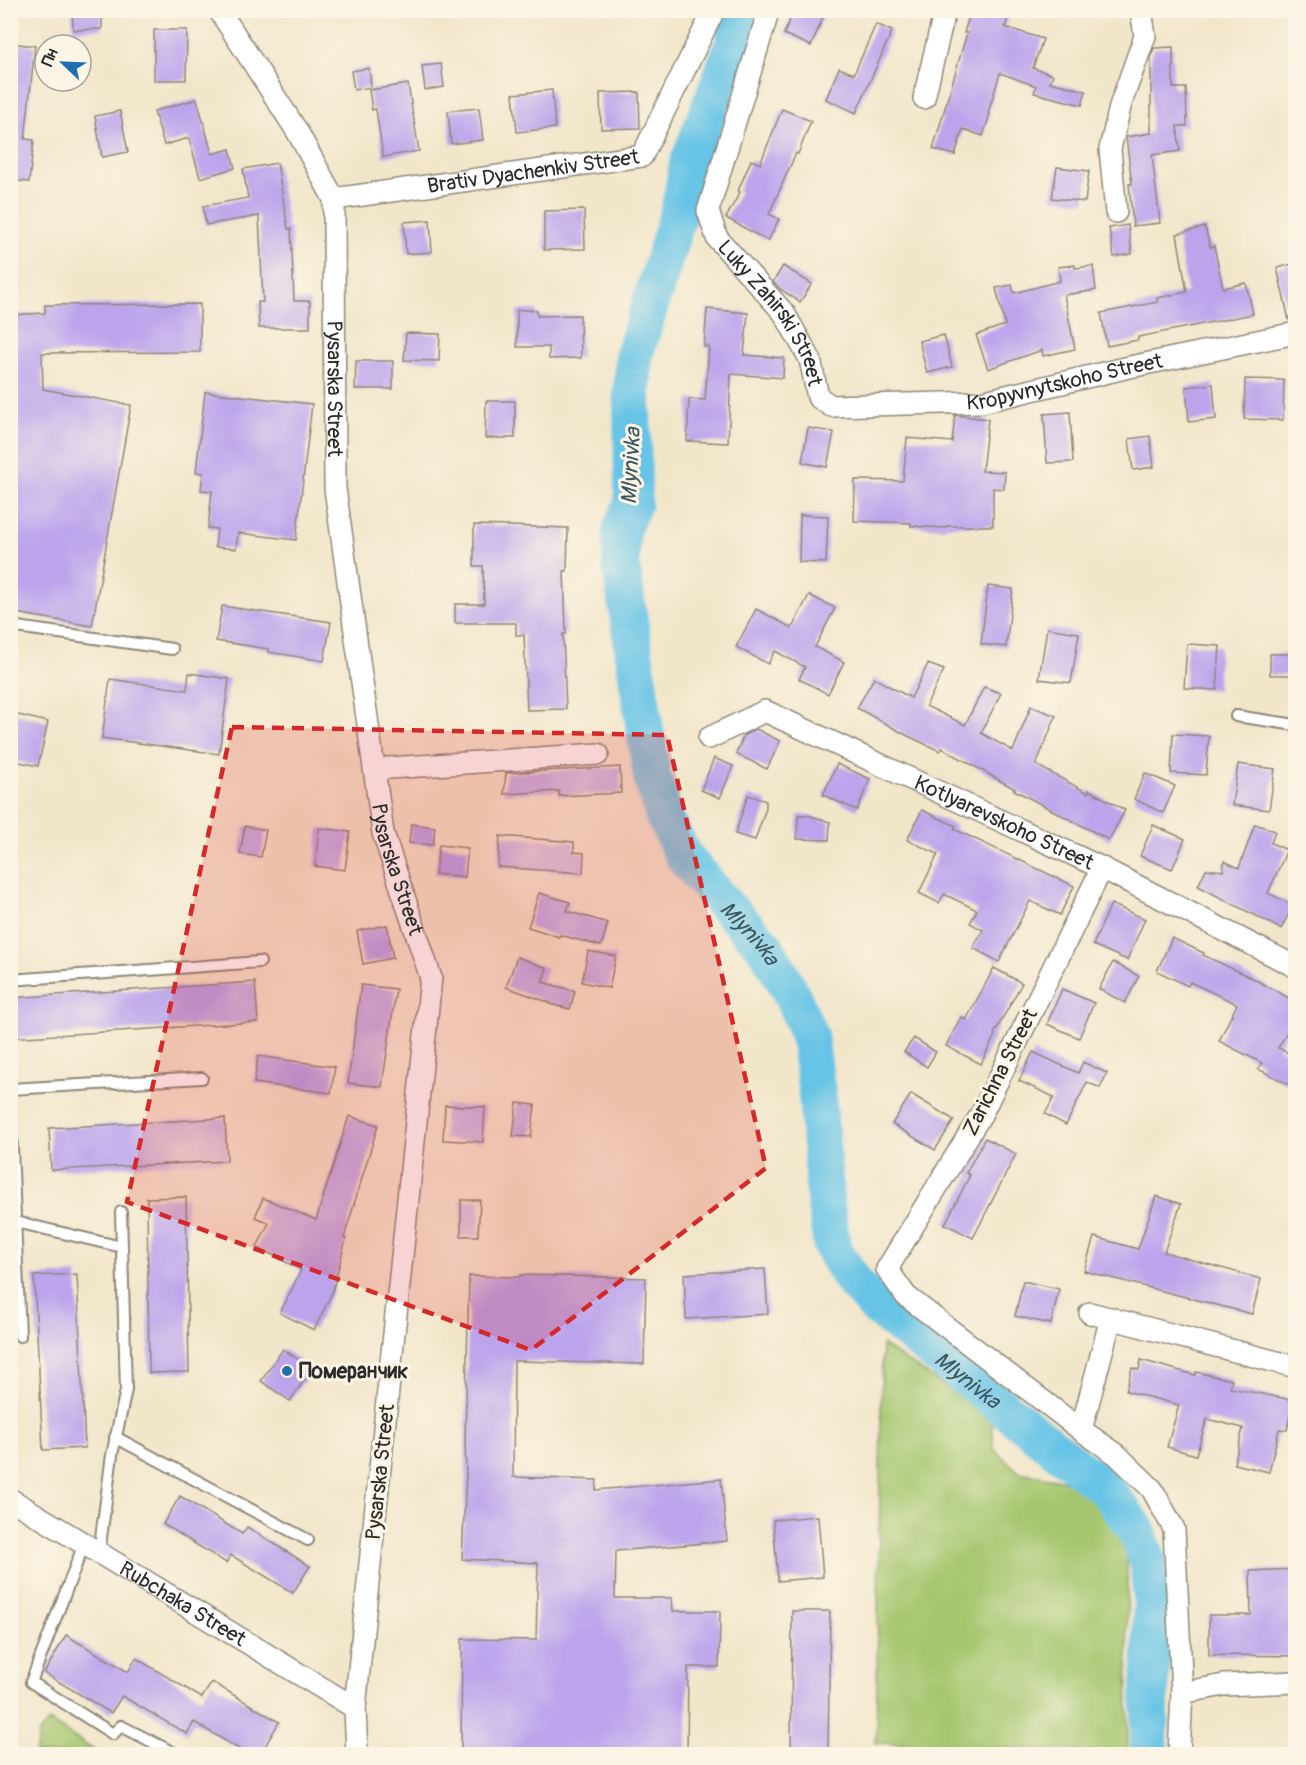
<svg xmlns="http://www.w3.org/2000/svg" width="1306" height="1765" viewBox="0 0 1306 1765" font-family="Pangolin,sans-serif">
<rect width="100%" height="100%" fill="#fcf5e5"/>
<filter id="ink" filterUnits="userSpaceOnUse"><feTurbulence type="fractalNoise" baseFrequency=".0167" numOctaves="2"/><feDisplacementMap in="SourceGraphic" scale="12" xChannelSelector="R" yChannelSelector="G"/><feConvolveMatrix kernelMatrix="1 2 1 2 8 2 1 2 1" color-interpolation-filters="sRGB"/></filter>
<filter id="wash" filterUnits="userSpaceOnUse"><feTurbulence type="fractalNoise" baseFrequency=".008" numOctaves="4" result="noise"/><feDisplacementMap in="SourceGraphic" scale="24" xChannelSelector="R" yChannelSelector="G"/><feGaussianBlur stdDeviation="1.35" result="paint"/><feColorMatrix in="noise" values="0 0 0 0 0 0 0 0 0 0 0 0 0 0 0 0 0 1.4 0 .05"/><feComposite in="paint" operator="in"/></filter>
<g filter="url(#wash)">
<rect width="100%" height="100%" fill="#f2e6ca"/>
<g fill="#a5c66e" stroke="#68784c" stroke-width="1.5">
<path d="M882,1345L992,1417L994,1449L1019,1472L1085,1485L1113,1510L1127,1545L1128,1754L876,1743Z"/>
<path d="M49,1721L100,1754H35L39,1733Z"/>
</g>
<g fill="none" stroke-linecap="round" stroke-linejoin="round">
<path stroke="#68c4e6" stroke-width="38" id="s1" d="M741,10L734,44L688,164L680,208L634,356L632,395L633,503L621,530V565L652,777L664,816L683,855L722,902L766,948L790,991L809,1035L817,1093L825,1198L832,1247L851,1279L875,1306L1107,1490L1136,1529L1148,1562L1152,1599L1149,1754"/>
</g>
<g id="blocks">
<g fill="#bba4ec">
<path d="M72,10H102V29L73,30Z"/>
<path d="M794,10H812L824,15L811,46L784,34Z"/>
<path d="M971,10H1011L1005,27L1043,39L1033,68L1053,75L1050,82L1086,91L1082,105L1034,93L1036,86L1000,73L988,113L990,114L983,136L963,129L955,155L933,149L967,33H964Z"/>
<path d="M876,24L892,31L856,113L826,99L839,68L854,74Z"/>
<path d="M154,30H187L186,80H154Z"/>
<path d="M10,43L35,46L25,139L34,140L29,182L10,180Z"/>
<path d="M1173,47V88H1186L1187,126H1177L1180,151L1152,155L1160,223L1133,226L1129,184H1132L1126,137L1151,133V56L1154,48Z"/>
<path d="M441,64L444,87L425,90L422,66Z"/>
<path d="M369,68L371,87L354,90L351,71Z"/>
<path d="M408,84L419,151L383,157L376,109L372,110L369,90Z"/>
<path d="M552,90L555,128L517,132L513,94Z"/>
<path d="M639,92L640,128L601,129L600,93Z"/>
<path d="M197,99L212,154L230,149L235,168L200,178L189,138L164,145L154,111Z"/>
<path d="M479,108L483,140L451,144L448,111Z"/>
<path d="M782,109L811,121L798,154L796,153L769,214L779,219L768,241L726,218L740,192L738,191L751,160L760,164Z"/>
<path d="M120,111L128,152L102,157L95,116Z"/>
<path d="M277,163L288,229L291,228L294,301H310V328H259L258,302H263L259,216L206,225L203,206L248,198L243,169Z"/>
<path d="M1057,167L1089,171L1085,202L1052,198Z"/>
<path d="M584,210L585,249L544,250V211Z"/>
<path d="M430,220L432,252L406,254L404,222Z"/>
<path d="M1128,225L1132,254L1114,257L1109,228Z"/>
<path d="M1205,227L1210,247L1214,246L1223,288L1246,283L1253,314L1138,337V340L1107,346L1101,313L1158,302L1157,298L1187,292L1177,234Z"/>
<path d="M1296,263V319L1289,320L1277,268Z"/>
<path d="M1075,265V268L1093,266L1096,290L1064,295L1075,349L1043,356L1042,350L988,369L976,335L1005,325L996,288L1012,285L1014,293L1060,281L1058,267Z"/>
<path d="M783,266L812,284L800,302L780,289L773,282Z"/>
<path d="M200,304V352L42,353L43,389L131,405L92,626L10,612V315L45,313V305Z"/>
<path d="M707,309L748,313L744,355L784,358L783,378L731,374L728,443L687,441L689,399L705,400L709,347H704Z"/>
<path d="M517,310H537V316L580,315L581,358L549,359V347H517Z"/>
<path d="M406,333L440,334L439,361L404,360Z"/>
<path d="M944,335L952,367L927,373L919,341Z"/>
<path d="M356,361H393V389H355Z"/>
<path d="M1245,379L1284,380L1283,420L1244,419Z"/>
<path d="M1213,384L1216,419L1189,422L1186,387Z"/>
<path d="M205,392L312,404L296,540L238,533L236,549L215,547L217,529L208,528L212,491L201,490L203,473L196,472Z"/>
<path d="M486,401H515V438H485Z"/>
<path d="M1070,412L1073,462L1047,463L1044,414Z"/>
<path d="M955,415L988,419L982,471L1005,472L1004,489L993,488V526H946V528L911,526V523L854,521L855,480L903,481L907,438L952,442Z"/>
<path d="M808,428L834,432L827,467L802,462Z"/>
<path d="M1150,436L1154,467L1133,470L1129,439Z"/>
<path d="M800,515L828,516L826,563L799,562Z"/>
<path d="M474,525L568,528L567,571H564L566,634H563L566,709L527,710L524,635H516V623H455V604H484L483,566H474Z"/>
<path d="M988,586L1013,589L1006,647L981,644Z"/>
<path d="M809,595L835,608L815,647L844,662L828,694L799,679L805,667L775,651L768,664L736,647L756,609L792,628Z"/>
<path d="M222,606L331,622L324,661L268,652L269,649L216,641Z"/>
<path d="M1047,628L1079,633L1071,683L1039,679Z"/>
<path d="M1187,644L1220,646L1217,690L1184,688Z"/>
<rect x="1270" y="654" width="25" height="21"/>
<path d="M928,664L944,670L926,706L965,725L984,687L1001,693L981,733L1013,751L1031,706L1056,716L1036,765L1088,793L1089,790L1125,810L1109,840L1014,790L1015,789L942,748L940,751L906,735L857,708L874,678L911,698Z"/>
<path d="M189,673L229,679L219,754L102,738L110,679L187,690Z"/>
<path d="M10,713L48,722L38,766L10,760Z"/>
<path d="M756,729L780,741L767,769L736,754L744,735Z"/>
<path d="M1173,734L1209,736L1206,775L1171,773Z"/>
<path d="M714,758L733,766L720,798L701,790Z"/>
<path d="M837,764L870,779L857,810L823,795Z"/>
<path d="M1238,764L1275,769L1269,810L1232,805Z"/>
<path d="M620,767L621,793L559,796V791L504,794L506,773Z"/>
<path d="M1145,773L1175,786L1163,813L1134,799Z"/>
<path d="M748,795L766,801V808L755,840L735,834Z"/>
<path d="M922,810L956,826L954,829L1074,886L1060,915L1030,901L999,962L973,948L983,930L970,923L977,910L944,894L939,903L919,893L938,854L907,840Z"/>
<path d="M798,815H808L830,822L829,840L797,839Z"/>
<path d="M411,824L435,827L433,845L409,843Z"/>
<path d="M1255,824L1275,831L1271,843L1287,850L1268,893L1293,905L1281,929L1198,886L1206,869L1223,871L1224,861L1239,868Z"/>
<path d="M1153,825L1185,839L1172,869L1140,856Z"/>
<path d="M245,826L266,830L261,857L240,854Z"/>
<path d="M319,828L350,832L345,870L315,866Z"/>
<path d="M500,836L574,842V852L584,853L583,873L498,867Z"/>
<path d="M439,845L468,848L465,877L435,874Z"/>
<path d="M539,893L570,902L567,911L608,923L601,946L560,935L559,937L528,927Z"/>
<path d="M1111,904L1145,919L1127,960L1093,945Z"/>
<path d="M387,925L393,958L363,964L357,931Z"/>
<path d="M1172,938L1204,953L1203,955L1252,978L1296,1002V1016L1278,1048L1296,1057V1074L1290,1085L1258,1069L1262,1063L1219,1041L1237,1004L1190,982L1188,986L1157,971Z"/>
<path d="M588,951L616,956L609,988L582,982Z"/>
<path d="M517,957L547,968L542,982L575,991L570,1009L550,1004L551,1003L506,987Z"/>
<path d="M1113,962L1139,976L1125,1003L1099,989Z"/>
<path d="M994,968L1022,983L994,1034L995,1035L981,1064L946,1046L961,1017L966,1020Z"/>
<path d="M255,982L258,1022L10,1038V998Z"/>
<path d="M361,985L396,989L382,1087L348,1083Z"/>
<path d="M1062,989L1094,1003L1079,1038L1047,1024Z"/>
<path d="M914,1038L936,1052L927,1067L904,1052Z"/>
<path d="M1033,1052L1078,1073L1083,1062L1107,1073L1100,1088L1087,1082L1066,1125L1045,1114L1054,1097L1019,1081Z"/>
<path d="M258,1056L335,1067L331,1093L254,1083Z"/>
<path d="M911,1094L954,1120L935,1150L892,1124Z"/>
<path d="M517,1103L535,1105L531,1137L513,1136Z"/>
<path d="M445,1105L485,1107L483,1142L443,1140Z"/>
<path d="M349,1116L378,1125L344,1238L346,1239L332,1293L314,1330L280,1313L301,1270L257,1247L269,1223L255,1217L263,1198L316,1220Z"/>
<path d="M225,1118L227,1161L51,1170L49,1128Z"/>
<path d="M985,1138L1016,1154L973,1238L945,1224L970,1175L966,1173Z"/>
<path d="M1156,1196L1181,1204L1164,1252L1261,1279L1252,1314L1084,1271L1094,1237L1138,1249Z"/>
<path d="M186,1197L189,1372L149,1373L147,1198Z"/>
<path d="M461,1200H480L478,1236H461Z"/>
<path d="M765,1269L768,1314L686,1319L684,1274Z"/>
<path d="M77,1274L85,1448L43,1450L34,1276Z"/>
<path d="M520,1275L646,1278L644,1364L514,1361L513,1477L597,1480L596,1490L721,1479L727,1541L616,1551L615,1598H672L673,1611H720L719,1667H688L687,1755H461L462,1639L536,1640L538,1563L462,1559L466,1472L465,1442L469,1276L520,1277Z"/>
<path d="M1023,1281L1059,1289L1051,1324L1015,1316Z"/>
<path d="M283,1349L312,1369L290,1401L261,1381Z"/>
<path d="M1141,1360L1195,1375L1196,1372L1232,1380L1230,1388L1293,1400L1287,1430L1279,1429L1269,1472L1234,1464L1243,1428L1207,1419L1196,1455L1167,1447L1179,1405L1126,1391L1132,1368L1139,1370Z"/>
<path d="M180,1496L242,1534L247,1527L310,1566L293,1593L231,1555L226,1563L163,1524Z"/>
<path d="M818,1516L823,1577L778,1581L773,1520Z"/>
<path d="M1296,1569V1656L1209,1655V1615H1251L1250,1571Z"/>
<path d="M792,1611H830L828,1755H791Z"/>
<path d="M66,1635L128,1672L136,1658L202,1698L212,1682L279,1722L260,1755H249L194,1722L187,1734L122,1696L111,1713L44,1673Z"/>
</g>
</g>
</g>
<g filter="url(#ink)">
<use href="#blocks" fill-opacity="0" stroke="#8e887a" stroke-width="1.5"/>
<g fill="none" stroke-linecap="round" stroke-linejoin="round">
<g stroke="#8e887a" stroke-width="14">
<g id="service">
<path d="M10,626L172,649"/>
<path d="M1236,716L1296,725"/>
<path d="M10,980L260,962"/>
<path d="M10,1089L202,1078"/>
<path d="M10,1101L20,1336"/>
<path d="M16,1222L122,1247"/>
<path d="M115,1437L308,1540"/>
<path d="M84,1544L31,1682L113,1734L121,1726L176,1754"/>
<path d="M99,1553L112,1455L126,1390L121,1212"/>
</g>
</g>
<g stroke="#8e887a" stroke-width="24">
<g id="minor">
<path id="s2" d="M219,10L297,131L334,199L335,488L383,833L431,978L355,1708L357,1754"/>
<path id="s3" d="M768,10L765,23L708,211L717,238L784,313L810,359L818,397L831,406L981,402L1125,368L1296,333"/>
<path d="M924,98L945,10"/>
<path id="s4" d="M334,199L642,156L714,10"/>
<path d="M1116,212L1110,149L1121,103L1145,36L1141,10"/>
<path id="s5" d="M709,738L765,711L1102,868L1296,967"/>
<path d="M374,769L598,754"/>
<path d="M1102,868L982,1113L887,1269L906,1296L1081,1430L1116,1454L1152,1489L1174,1529L1182,1693"/>
<path d="M1090,1313L1296,1367"/>
<path d="M1081,1430L1111,1318"/>
<path id="s6" d="M10,1499L355,1708"/>
<path d="M1179,1754L1182,1693L1224,1685L1296,1682"/>
</g>
</g>
<use href="#service" stroke="#fff" stroke-width="10"/>
<use href="#minor" stroke="#fff" stroke-width="21"/>
</g>
</g>
<path fill="#d62828" fill-opacity="0.2" stroke="#d62828" stroke-width="4.5" stroke-dasharray="12 8" stroke-linejoin="round" d="M232,727L667,735L766,1168L531,1350L127,1202Z"/>
<circle fill="#1f6fb2" stroke="#fcf5e5" stroke-width="2" cx="287" cy="1371" r="6"/>
<g text-anchor="middle" stroke-width="6" stroke-linejoin="round" paint-order="stroke">
<g font-size="21" fill="#2b2b2b" stroke="#fcf5e5">
<text dy="7" stroke="none"><textPath href="#s4" startOffset="201">Brativ Dyachenkiv Street</textPath></text>
<text dy="7" stroke="none"><textPath href="#s3" startOffset="332">Luky Zahirski Street</textPath></text>
<text dy="7" stroke="none"><textPath href="#s3" startOffset="682">Kropyvnytskoho Street</textPath></text>
<text dy="7" stroke="none"><textPath href="#s2" startOffset="411">Pysarska Street</textPath></text>
<text dy="7" stroke="none"><textPath href="#s5" startOffset="326">Kotlyarevskoho Street</textPath></text>
<text dy="7" stroke="none"><textPath href="#s2" startOffset="897">Pysarska Street</textPath></text>
<text transform="translate(1000 1072) rotate(-63)" y="7">Zarichna Street</text>
<text transform="translate(380 1472) rotate(-84)" y="7">Pysarska Street</text>
<text dy="7" stroke="none"><textPath href="#s6" startOffset="202">Rubchaka Street</textPath></text>
</g>
<g font-size="21" font-weight="bold" fill="#2b2b2b" stroke="#fcf5e5" text-anchor="start">
<text x="299" y="1378">Померанчик</text>
</g>
<g font-size="22" font-style="italic" fill="#3d5963" stroke="#fcf5e5">
<text transform="translate(630 466) rotate(-87)" y="8">Mlynivka</text>
<text dy="8" stroke="none"><textPath href="#s1" startOffset="976">Mlynivka</textPath></text>
<text dy="8" stroke="none"><textPath href="#s1" startOffset="1500">Mlynivka</textPath></text>
</g>
</g>
<rect width="1306" height="1765" fill="none" stroke="#fcf5e5" stroke-width="36"/>
<g transform="translate(63 63) rotate(293)"><circle r="28" fill="#fcf5e5" stroke="#a8a49b" stroke-width="1.5"/>
<path d="M0-4.5L10 22L0 15L-10 22Z" fill="#1f6fb2"/>
<text y="-9" font-size="16" font-weight="bold" text-anchor="middle" fill="#2b2b2b">Пн</text>
</g>
</svg>
